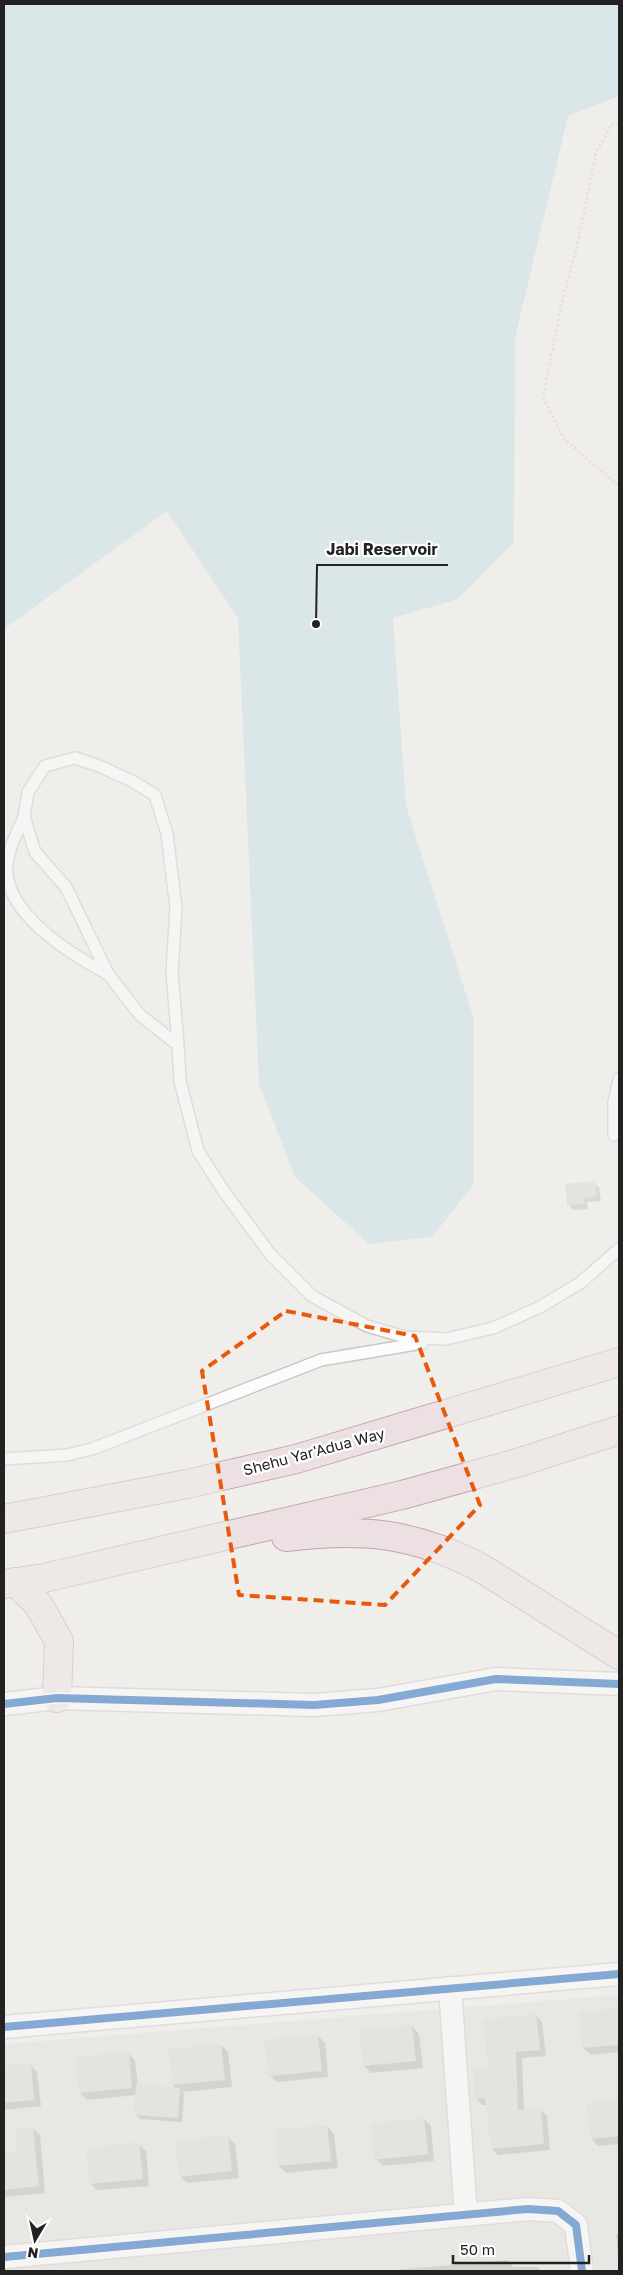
<svg xmlns="http://www.w3.org/2000/svg" width="623" height="2275" viewBox="0 0 623 2275" font-family="'Golos Text',sans-serif">
<rect width="100%" height="100%" fill="#f0eeeb"/>
<path fill="#dfdedc" d="M619,1995V2271H4V2044Z"/>
<path fill="#bfdbe3" d="M4,4H619V96L568,116L515,338L514,542L458,599L393,618L406,806L474,1019V1184L432,1237L369,1244L295,1177L259,1084L238,618L167,511L4,629Z"/>
<g fill="#0003">
<path d="M594,1183L599,1187L601,1201L587,1202L588,1209L573,1210L569,1205Z"/>
<path d="M619,2009V2052L591,2055L583,2048L580,2013Z"/>
<path d="M536,2015L542,2022L546,2056L522,2058L524,2111L540,2109L547,2116L550,2150L498,2155L492,2149L487,2105H482L476,2098L489,2069Z"/>
<path d="M412,2026L419,2034L423,2068L371,2073L364,2066Z"/>
<path d="M318,2036L325,2043L328,2077L277,2082L269,2075Z"/>
<path d="M221,2045L228,2052L232,2087L182,2092L184,2094L182,2122L140,2119L135,2114L136,2095L87,2100L80,2093L128,2053L135,2060L138,2086L177,2089L173,2085Z"/>
<path d="M30,2065L37,2072L41,2106L4,2110V2067Z"/>
<path d="M619,2101V2144L598,2146L591,2138L588,2104Z"/>
<path d="M424,2119L431,2126L434,2161L383,2166L376,2159Z"/>
<path d="M327,2126L334,2134L338,2168L286,2173L279,2166Z"/>
<path d="M33,2129L40,2135L45,2193L4,2197V2155L17,2153Z"/>
<path d="M228,2137L235,2144L239,2178L187,2183L180,2176Z"/>
<path d="M138,2144L146,2151L149,2186L97,2190L90,2183Z"/>
<path d="M616,2234H619V2265Z"/>
<path d="M507,2260L513,2267H537L541,2270L563,2271H384Z"/>
</g>
<g fill="#d7d4d2">
<path d="M595,1181L597,1196L583,1198L584,1204L567,1206L565,1184Z"/>
<path d="M619,2008V2045L582,2048L579,2012Z"/>
<path d="M536,2014L540,2050L516,2052L518,2110L541,2108L544,2144L491,2149L485,2098L474,2099L473,2068H488L483,2019Z"/>
<path d="M412,2025L416,2061L363,2066L359,2030Z"/>
<path d="M318,2034L322,2071L268,2076L264,2040Z"/>
<path d="M221,2044L225,2080L172,2085L168,2049Z"/>
<path d="M129,2052L132,2088L79,2093L75,2057Z"/>
<path d="M31,2063L34,2100L4,2103V2066Z"/>
<path d="M136,2084L180,2088L178,2118L134,2115Z"/>
<path d="M619,2100V2136L590,2139L586,2103Z"/>
<path d="M424,2118L428,2154L374,2160L371,2123Z"/>
<path d="M327,2125L331,2161L278,2166L274,2130Z"/>
<path d="M33,2127L39,2186L4,2190V2153L16,2152L15,2128Z"/>
<path d="M228,2135L232,2171L179,2177L175,2141Z"/>
<path d="M139,2142L143,2179L89,2184L86,2148Z"/>
</g>
<g fill="none" stroke-linecap="round" stroke-linejoin="round">
<g stroke="#c9c8c7" stroke-width="14">
<g id="service">
<path d="M24,817C17,833 9,847 7,864C2,913 72,955 108,974"/>
<path d="M178,1045L140,1015L108,974L66,887L35,852L24,816L28,792L45,766L75,758L99,766L132,781L155,795L167,834L176,908L172,971L178,1045L180,1081L198,1151L223,1190L270,1254L312,1296L367,1326L405,1337L446,1339L493,1328L540,1307L580,1283L619,1249"/>
<path d="M614,1135V1102L619,1079"/>
<path d="M4,1459L67,1455L92,1449L321,1360L422,1343"/>
</g>
</g>
<g stroke="#c9c8c7" stroke-width="25">
<g id="minor">
<path d="M4,1704L57,1698L314,1705L378,1700L496,1679L619,1684"/>
<path d="M450,1988L466,2215"/>
<path d="M4,2027L619,1974"/>
<path d="M4,2257L528,2209L558,2211L576,2225L582,2271"/>
</g>
</g>
<g stroke="#c5a2ac" stroke-width="30">
<g id="motorway">
<path d="M4,1519L187,1484L296,1459L619,1362"/>
<path d="M286,1537C361,1528 413,1532 481,1568L619,1655"/>
<path d="M15,1582L38,1604L59,1641L57,1698"/>
<path d="M4,1584L44,1578L402,1495L517,1463L619,1430"/>
</g>
</g>
<path stroke="#dccecd" stroke-width="3" stroke-dasharray="2.5 2.5" stroke-linecap="butt" d="M619,124L611,125L596,153L578,242L562,302L543,397L564,439L619,486"/>
<use href="#service" stroke="#fdfcfc" stroke-width="11"/>
<use href="#minor" stroke="#fdfcfc" stroke-width="22"/>
<use href="#motorway" stroke="#ece0e2" stroke-width="28"/>
<g stroke="#fff" stroke-width="11">
<g id="cycleway">
<path d="M4,1704L57,1698L314,1705L378,1700L496,1679L619,1684"/>
<path d="M4,2027L619,1974"/>
<path d="M4,2257L528,2209L558,2211L576,2225L582,2271"/>
</g>
</g>
<use href="#cycleway" stroke="#0057b8" stroke-width="8"/>
</g>
<path d="M0 0H623V2275H0ZM286,1311L415,1336L480,1505L385,1605L239,1595L202,1371Z" fill="#f0eeeb" fill-opacity=".55" fill-rule="evenodd"/>
<path fill="none" stroke="#e8590c" stroke-width="4" stroke-dasharray="10 6" stroke-linejoin="round" d="M286,1311L415,1336L480,1505L385,1605L239,1595L202,1371Z"/>
<g text-anchor="middle" stroke-width="4.5" stroke-linejoin="round" paint-order="stroke">
<g font-size="15" fill="#222" stroke="#fff">
<text transform="translate(314 1452) rotate(-15)" y="5">Shehu Yar'Adua Way</text>
</g>
</g>
<path fill="none" stroke="#222" stroke-width="2" d="M316 624L317 565H448"/>
<circle fill="#222" stroke="#fff" stroke-width="2" cx="316" cy="624" r="5"/>
<g font-size="16" text-anchor="middle" font-weight="bold" fill="#222" stroke="#fff" stroke-width="4.5" stroke-linejoin="round" paint-order="stroke">
<text x="382" y="555">Jabi Reservoir</text>
</g>
<rect width="623" height="2275" fill="none" stroke="#222222" stroke-width="10"/>
<g transform="translate(35 2240) rotate(189)" stroke="#ffffff" stroke-width="4" paint-order="stroke">
<path d="M0-4L9 19L0 12L-9 19Z" fill="#222222"/>
<text y="-8" font-size="14" font-weight="bold" text-anchor="middle" fill="#222222">N</text>
</g>
<path d="M453 2255v8h136v-8" fill="none" stroke="#222222" stroke-width="2.5"/>
<text x="460" y="2255" font-size="15" fill="#222222" stroke="#ffffff" stroke-width="4" paint-order="stroke">50 m</text>
</svg>
